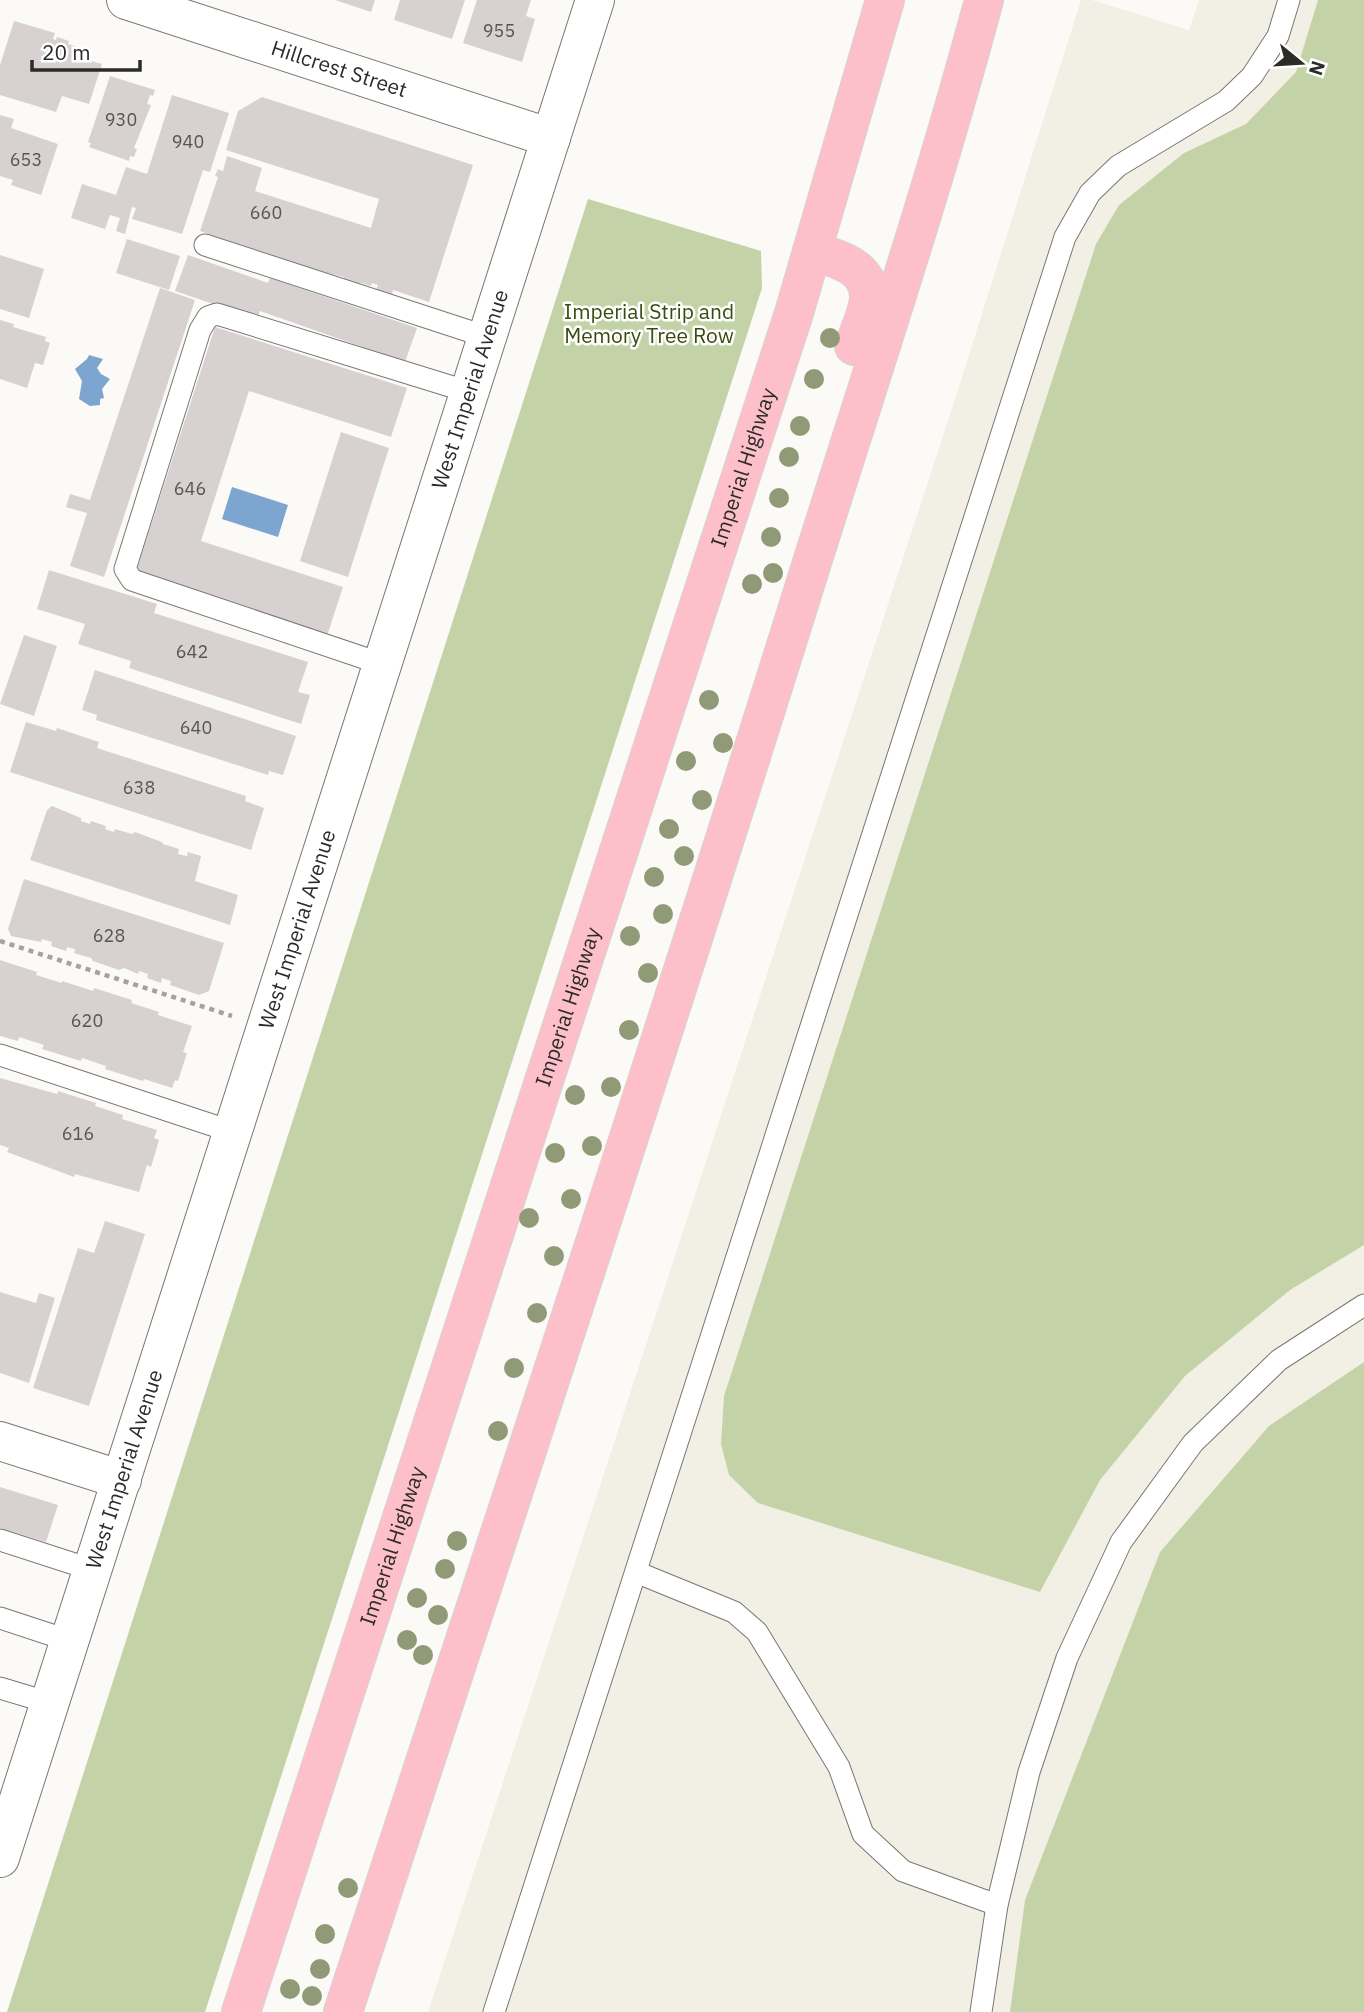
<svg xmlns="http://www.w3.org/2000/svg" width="1364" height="2012" viewBox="0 0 1364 2012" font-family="'IBM Plex Sans',sans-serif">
<rect width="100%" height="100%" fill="#fbfaf6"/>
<path fill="#f2f0e4" d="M1081,0H1092L1189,30L1199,0H1364V2012H428L957,393Z"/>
<g fill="#c4d3a7">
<path d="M1318,0H1364V1245L1290,1290L1185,1376L1100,1480L1040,1592L758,1503L729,1475L721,1444L724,1396L1096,244L1119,205L1184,153L1246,124L1296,72Z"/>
<path d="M588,199L761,251L762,288L205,2012H7Z"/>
<path d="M1364,1362V2012H1010L1025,1900L1160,1552L1269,1426Z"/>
</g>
<g fill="#7ca5cf">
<path d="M89,355L103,359L97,368L101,374L110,379L102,389L104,398L100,399V405L90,406L79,399L82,381L75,369L87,359Z"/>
<path d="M232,487L288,505L278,537L222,519Z"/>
</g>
<g fill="#d7d2d1">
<path d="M335,0H375L371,12Z"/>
<path d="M400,0H465L452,39L394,20Z"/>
<path d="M477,0H531L526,16L535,19L522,62L463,43Z"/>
<path d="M14,21L55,33L53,39L56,40L57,37L69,41L68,44L77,47L74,56L102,64L89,104L62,96L56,112L0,95V65Z"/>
<path d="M110,76L155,90L153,96L150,95L147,104L151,105L134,148L137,149L134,157L130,156L129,161L89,147L91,143L88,142Z"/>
<path d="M172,95L229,113L210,172L203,170L182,234L132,219L136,208L132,207L125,234L116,231L120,218L110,215L105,229L71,218L82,184L116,195L126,167L147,174Z"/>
<path d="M262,97L473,165L429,302L393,290L391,299L375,293L378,285L372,283L371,286L361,283L360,285L343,279L344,277L311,269L200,231L218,177L215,176L218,169L223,171L227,156L262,168L255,191L371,228L379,199L226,150L238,111Z"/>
<path d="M0,115L14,119L11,128L58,144L41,195L11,185L13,180L0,176Z"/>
<path d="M127,239L180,256L169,290L116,273Z"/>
<path d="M0,255L44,269L29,318L0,309Z"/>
<path d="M188,255L268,283L270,278L417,328L405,362L260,311L257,319L175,291Z"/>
<path d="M160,288L195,300L104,577L70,566L87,513L66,507L70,494L90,500Z"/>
<path d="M0,320L14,324L13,327L46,337L45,341L50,343L43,365L35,363L27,388L0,379Z"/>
<path d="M215,327L407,388L391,437L249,391L201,541L343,587L327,636L136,572Z"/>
<path d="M341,432L389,448L348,577L300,561Z"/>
<path d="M49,570L157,604L154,613L308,662L298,692L310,695L301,724L129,668L131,661L78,644L85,624L37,609Z"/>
<path d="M24,635L57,646L34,716L0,704Z"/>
<path d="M95,670L296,736L283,775L269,771L268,775L96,720L97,715L82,710Z"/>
<path d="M26,722L56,731L57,728L99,742L97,748L246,796L245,801L264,808L251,850L10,772Z"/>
<path d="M52,806L81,818V821L90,824L91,821L106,826L105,829L114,832L115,829L132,834L135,832L162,842L163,844L179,849L178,854L187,856L188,852L201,856L195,881L238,895L230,925L30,860L47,810Z"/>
<path d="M24,879L224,943L209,991L199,995L170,985L171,981L162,978L161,983L147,978L148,974L139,971L138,974L124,968L119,970L93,961L91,958L74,953L75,949L67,947L66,951L51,946L52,942L42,939L41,942L11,936L8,929Z"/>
<path d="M0,960L37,972L36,975L62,983V981L93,991L94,988L132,1000L131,1003L159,1012L158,1015L192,1026L183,1052L187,1053L178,1081L175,1080L172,1088L144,1079L143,1081L105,1069L106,1066L82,1058L81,1061L42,1049L44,1045L19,1037L18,1041L0,1036Z"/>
<path d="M0,1078L57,1094L58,1091L96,1103L95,1106L123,1115L122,1119L157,1130L154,1138L159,1140L151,1167L147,1165L139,1192L75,1174L74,1177L7,1152L9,1148L0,1145Z"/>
<path d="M105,1221L145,1234L89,1406L33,1388L78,1248L94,1253Z"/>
<path d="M0,1292L36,1303L39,1293L55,1298L29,1383L0,1373Z"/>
<path d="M0,1487L58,1505L46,1542L0,1528Z"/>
</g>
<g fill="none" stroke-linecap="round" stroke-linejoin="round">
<g stroke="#787773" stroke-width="23">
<g id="lane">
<path d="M205,245L487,337"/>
<path d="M382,664L132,580L125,569L200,330L208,317L217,314L469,392"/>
<path d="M0,1055L233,1132"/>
<path d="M0,1540L93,1570"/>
<path d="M636,1572L734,1612L757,1632L839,1767L863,1834L903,1871L997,1905"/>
<path d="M0,1618L70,1641"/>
<path d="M0,1688L50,1703"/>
<path d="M494,2012L1065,237L1090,193L1118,166L1226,101L1252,76L1278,36L1289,0"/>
<path d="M981,2012L997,1905L1029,1772L1067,1658L1121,1542L1193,1443L1279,1360L1364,1305"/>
</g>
</g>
<g stroke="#787773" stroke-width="40">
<g id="street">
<path id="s1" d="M126,0L551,138"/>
<path d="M0,1441L122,1480"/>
<path id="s2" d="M0,1858L595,0"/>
</g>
</g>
<g stroke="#d5d5d4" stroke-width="40">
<g id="primary">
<path d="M812,251C836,258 869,266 869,297C869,310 858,334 854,346"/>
<path id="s3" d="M241,2012L794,313L885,0"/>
<path d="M343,2012C498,1538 655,1065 804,588C865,393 931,198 984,0"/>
</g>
</g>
<path stroke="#a3a29f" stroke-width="4.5" stroke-dasharray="5 5" stroke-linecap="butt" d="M0,941L232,1016"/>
<use href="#lane" stroke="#fff" stroke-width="21"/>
<use href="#street" stroke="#fff" stroke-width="38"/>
<use href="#primary" stroke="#fdbfc9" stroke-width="38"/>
</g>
<g fill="#919a76">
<circle cx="830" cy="338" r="10"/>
<circle cx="814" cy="379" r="10"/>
<circle cx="800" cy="426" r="10"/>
<circle cx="789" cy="457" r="10"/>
<circle cx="779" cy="498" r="10"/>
<circle cx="771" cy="537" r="10"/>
<circle cx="773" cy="573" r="10"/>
<circle cx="752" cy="584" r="10"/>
<circle cx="709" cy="700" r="10"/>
<circle cx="723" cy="743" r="10"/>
<circle cx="686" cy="761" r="10"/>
<circle cx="702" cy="800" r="10"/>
<circle cx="669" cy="829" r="10"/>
<circle cx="684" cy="856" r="10"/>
<circle cx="654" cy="877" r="10"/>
<circle cx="663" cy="914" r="10"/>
<circle cx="630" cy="936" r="10"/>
<circle cx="648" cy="973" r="10"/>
<circle cx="629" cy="1030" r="10"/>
<circle cx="611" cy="1087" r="10"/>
<circle cx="575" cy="1095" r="10"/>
<circle cx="592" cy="1146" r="10"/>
<circle cx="555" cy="1153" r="10"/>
<circle cx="571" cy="1199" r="10"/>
<circle cx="529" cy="1218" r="10"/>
<circle cx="554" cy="1256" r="10"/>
<circle cx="537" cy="1313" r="10"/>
<circle cx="514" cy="1368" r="10"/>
<circle cx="498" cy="1431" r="10"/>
<circle cx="457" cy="1541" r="10"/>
<circle cx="445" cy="1569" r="10"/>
<circle cx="417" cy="1598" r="10"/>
<circle cx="438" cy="1615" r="10"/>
<circle cx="407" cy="1640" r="10"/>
<circle cx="423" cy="1655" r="10"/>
<circle cx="348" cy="1888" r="10"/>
<circle cx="325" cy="1934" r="10"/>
<circle cx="320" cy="1969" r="10"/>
<circle cx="290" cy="1989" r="10"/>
<circle cx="312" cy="1996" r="10"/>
</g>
<g text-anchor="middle" stroke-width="5" stroke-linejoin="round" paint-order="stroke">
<g font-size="18" fill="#565553">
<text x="499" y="37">955</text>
<text x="121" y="126">930</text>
<text x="188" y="148">940</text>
<text x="26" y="166">653</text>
<text x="266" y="219">660</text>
<text x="190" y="495">646</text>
<text x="192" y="658">642</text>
<text x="196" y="734">640</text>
<text x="139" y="794">638</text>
<text x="109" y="942">628</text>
<text x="87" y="1027">620</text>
<text x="78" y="1140">616</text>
</g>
<g font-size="21" fill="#2b2b29" stroke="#fff">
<text dy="7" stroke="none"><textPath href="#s1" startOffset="224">Hillcrest Street</textPath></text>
<text dy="7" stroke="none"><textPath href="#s2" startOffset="1542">West Imperial Avenue</textPath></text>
<text dy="7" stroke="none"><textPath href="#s3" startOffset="1624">Imperial Highway</textPath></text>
<text dy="7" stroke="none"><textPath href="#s2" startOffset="975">West Imperial Avenue</textPath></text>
<text dy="7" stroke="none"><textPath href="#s3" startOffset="1057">Imperial Highway</textPath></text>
<text dy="7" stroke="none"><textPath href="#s2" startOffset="408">West Imperial Avenue</textPath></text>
<text dy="7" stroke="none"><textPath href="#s3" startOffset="490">Imperial Highway</textPath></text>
</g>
<g font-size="21" fill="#3b4b0e" stroke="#fff">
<text x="649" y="319">Imperial Strip and<tspan x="649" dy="24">Memory Tree Row</tspan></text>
</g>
</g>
<g transform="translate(1301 63) rotate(108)" stroke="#ffffff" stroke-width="5" paint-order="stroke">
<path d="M0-5L12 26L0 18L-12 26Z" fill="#2b2b29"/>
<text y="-10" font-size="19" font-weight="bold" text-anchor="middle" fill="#2b2b29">N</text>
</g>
<path d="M32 60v10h108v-10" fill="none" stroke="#2b2b29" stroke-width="3.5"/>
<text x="42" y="60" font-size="21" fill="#2b2b29" stroke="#ffffff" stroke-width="5" paint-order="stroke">20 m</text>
</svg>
